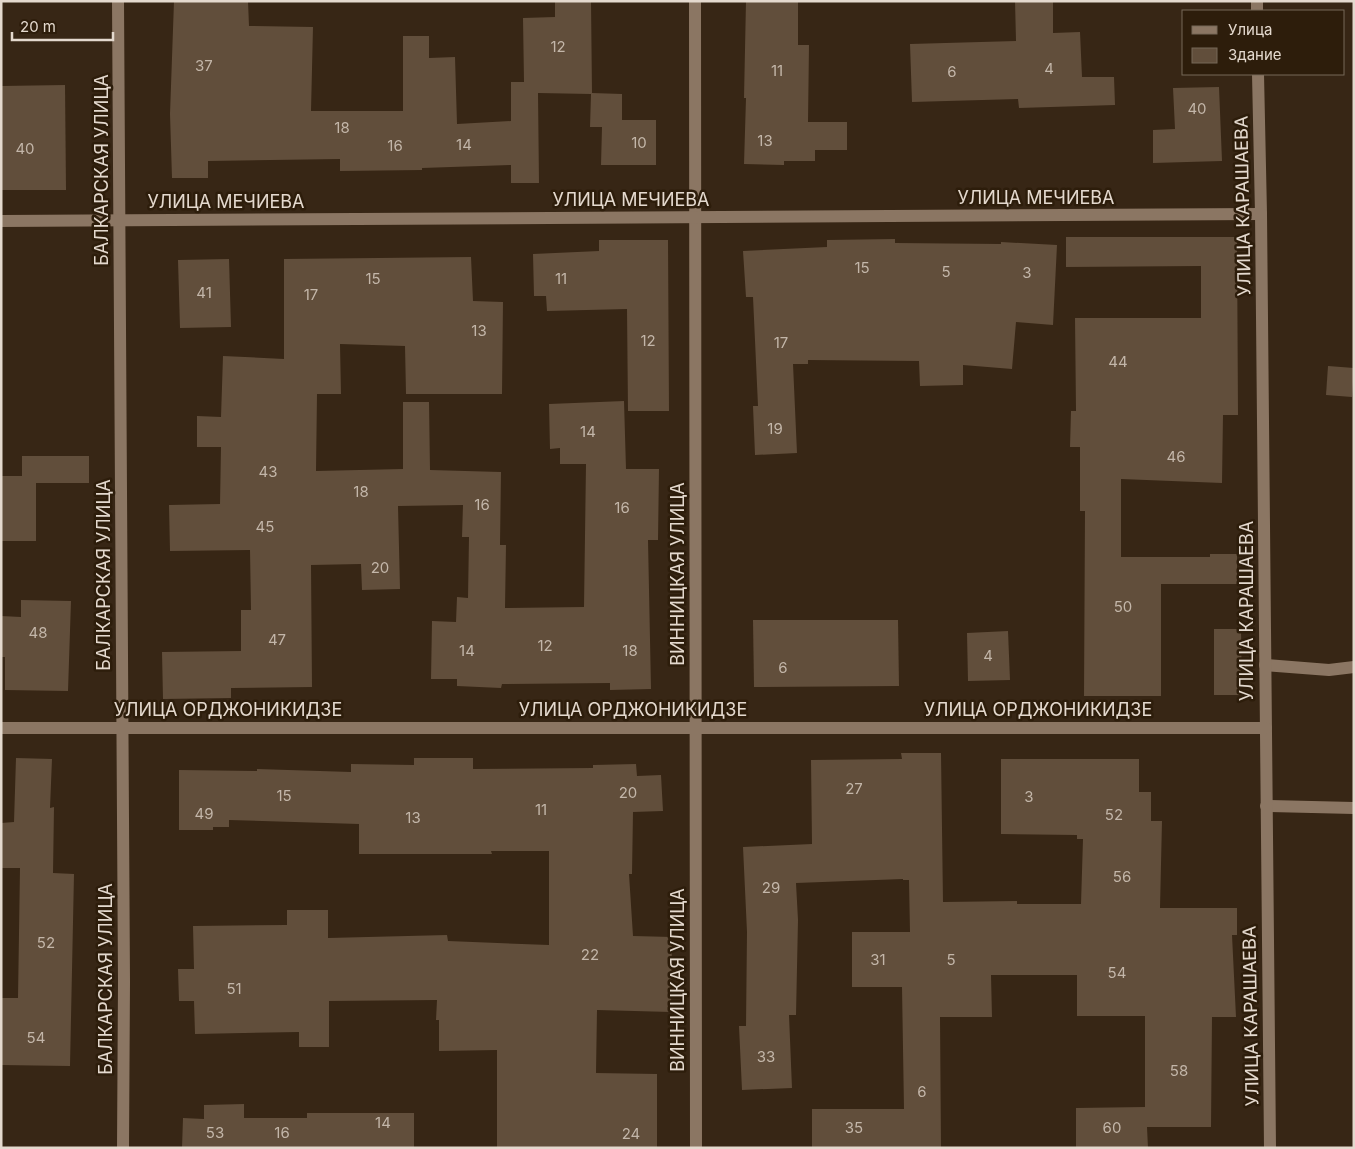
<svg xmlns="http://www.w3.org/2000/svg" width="1355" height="1149" viewBox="0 0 1355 1149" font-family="Inter,sans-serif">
<rect width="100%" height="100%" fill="#372615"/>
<g fill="#614e3b">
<path d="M174,1H248L249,26L313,27L311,111H403V36H429V58L455,57L457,124L511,121V82H524L523,18L555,17V1H591L592,93L622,94V120H656V165H601L602,127H590L591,94L538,93L539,183H511V165L422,168V170L340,171V159L208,161V178H172L170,114Z"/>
<path d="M746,1H798V45H809L808,122H847V150H815V161H784V165L744,164L746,98H744Z"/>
<path d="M1015,1H1053V33L1080,32L1082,77H1114L1115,105L1019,108L1018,99L912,102L910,44L1016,41Z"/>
<path d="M65,85L66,190H1V86Z"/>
<path d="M1219,87L1222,161L1153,163V130L1175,129L1173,88Z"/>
<path d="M1066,237H1237L1238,415H1223L1222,483L1121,479V557H1210V554H1237V584H1161V696H1084L1085,511H1080V447H1070L1071,411H1076L1075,318H1201V266L1066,267Z"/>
<path d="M895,239V243L1001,244V242L1057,245L1053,325L1016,322L1012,369L963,365V385L920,386L919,361L808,360V364H793L797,453L755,455L753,406H758L753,297H746L743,251L827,247V240Z"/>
<path d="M599,240H668L669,411H628L627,309L547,311L546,296H534L533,254L599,251Z"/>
<path d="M471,257L473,301L503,302L502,394H406L405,346L340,344L341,394H317L316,471L403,469V402H429L430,470L501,472L500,545H506L505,608L584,607L586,464H560V448L550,449L549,404L624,401L626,469H659L658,540H648L651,689L610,690V683L502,684L501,688L457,686V679H431L432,621L456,622L457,597L468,598L469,537H462L463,505L398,506L400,589L362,590L361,564L311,565L312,687L231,688V698L163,699L162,652L241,651V610H251L250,550L170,551L169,505L220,504L221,447H197V416L221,417L223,356L284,359V259Z"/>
<path d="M229,259L231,327L180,328L178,260Z"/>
<path d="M1328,366L1354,368L1352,397L1326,395Z"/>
<path d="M22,456H89V483H36V541H1V476H22Z"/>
<path d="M21,600L71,601L68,691L5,690V657H1V616L21,617Z"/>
<path d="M753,620H898L899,686L754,687Z"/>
<path d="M1214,629H1241L1242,695H1214Z"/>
<path d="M1008,631L1010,680L968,681L967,633Z"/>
<path d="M901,753H941L943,902L1017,901V904H1081L1083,839H1077V835L1001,834V759H1139V792H1151V821H1162L1160,908H1237V935H1232L1236,1017H1212L1211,1127H1147L1148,1148H1076V1108L1145,1107V1016H1077V975H991L992,1017H940L941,1148H812V1109H904L902,987H852V932H910L909,880H903V879L796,883L798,920L796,1015H789L792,1088L742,1090L739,1026H746L747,932L743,847L812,844L811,760L902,759Z"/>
<path d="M16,758L52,759L50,808L54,807L53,873L74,874L70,1066L1,1065V998H18L20,868H1V823L14,822Z"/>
<path d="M414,758H473V769L593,768V765L636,764L637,776L661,775L663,811L633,812L632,874H629L633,936L672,937L671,1012L597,1010L596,1073L657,1074V1148H497V1050L439,1051V1020H436L437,1000L329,1001V1047H299V1032L195,1034L194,1001H179L178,969H194L193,926L287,925V910H328V938L447,935L448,941L549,945V851H491L492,854H359V824L229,820V827H213V830H179V770L257,771V769L351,772V764L414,765Z"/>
<path d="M244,1104V1118H307V1113H414V1148H182L183,1118L204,1119V1105Z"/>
</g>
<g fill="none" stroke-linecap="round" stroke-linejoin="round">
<g stroke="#8b7663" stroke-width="12">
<path d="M1265,665L1329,670L1354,667"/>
<path d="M1266,806L1354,808"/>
</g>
<g stroke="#8b7663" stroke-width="12">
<path d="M118,1L124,982L123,1148"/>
<path d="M695,1L696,1148"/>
<path d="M1257,1V11"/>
<path d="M1258,74L1261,214L1270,1148"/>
<path d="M1,221L1261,214"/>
<path d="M1,728H1266"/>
</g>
</g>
<g text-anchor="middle" stroke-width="5" stroke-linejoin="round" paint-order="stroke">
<g font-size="15" fill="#c3b6a9">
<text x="558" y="52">12</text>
<text x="204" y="71">37</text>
<text x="1049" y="74">4</text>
<text x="777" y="76">11</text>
<text x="952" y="77">6</text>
<text x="1197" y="114">40</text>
<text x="342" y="133">18</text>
<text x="765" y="146">13</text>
<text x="639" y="148">10</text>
<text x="464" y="150">14</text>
<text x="395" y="151">16</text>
<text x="25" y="154">40</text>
<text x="862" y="273">15</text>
<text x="946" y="277">5</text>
<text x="1027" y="278">3</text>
<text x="373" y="284">15</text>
<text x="561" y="284">11</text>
<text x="204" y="298">41</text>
<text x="311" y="300">17</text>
<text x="479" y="336">13</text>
<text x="648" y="346">12</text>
<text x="781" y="348">17</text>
<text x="1118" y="367">44</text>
<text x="775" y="434">19</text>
<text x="588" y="437">14</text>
<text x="1176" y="462">46</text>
<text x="268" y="477">43</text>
<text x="361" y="497">18</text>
<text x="482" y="510">16</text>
<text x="622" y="513">16</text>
<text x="265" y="532">45</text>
<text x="380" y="573">20</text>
<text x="1123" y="612">50</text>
<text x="38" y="638">48</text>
<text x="277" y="645">47</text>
<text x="545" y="651">12</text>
<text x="467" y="656">14</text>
<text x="630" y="656">18</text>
<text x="988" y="661">4</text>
<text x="783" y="673">6</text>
<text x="854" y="794">27</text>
<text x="628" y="798">20</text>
<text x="284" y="801">15</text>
<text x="1029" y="802">3</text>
<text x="541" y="815">11</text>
<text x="204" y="819">49</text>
<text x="1114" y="820">52</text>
<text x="413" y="823">13</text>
<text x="1122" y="882">56</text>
<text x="771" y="893">29</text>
<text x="46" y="948">52</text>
<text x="590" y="960">22</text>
<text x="878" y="965">31</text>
<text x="951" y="965">5</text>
<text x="1117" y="978">54</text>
<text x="234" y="994">51</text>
<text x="36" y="1043">54</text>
<text x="766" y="1062">33</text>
<text x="1179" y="1076">58</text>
<text x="922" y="1097">6</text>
<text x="383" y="1128">14</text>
<text x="854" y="1133">35</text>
<text x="1112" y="1133">60</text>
<text x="215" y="1138">53</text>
<text x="282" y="1138">16</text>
<text x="631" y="1139">24</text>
</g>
<g font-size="18" fill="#e4d9ce" stroke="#2d1d0b">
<text transform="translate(102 170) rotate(-90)" y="6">БАЛКАРСКАЯ УЛИЦА</text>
<text x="1036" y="204">УЛИЦА МЕЧИЕВА</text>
<text x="631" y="206">УЛИЦА МЕЧИЕВА</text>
<text x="226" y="208">УЛИЦА МЕЧИЕВА</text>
<text transform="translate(1243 206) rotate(-91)" y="6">УЛИЦА КАРАШАЕВА</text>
<text transform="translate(678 574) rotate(-90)" y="6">ВИННИЦКАЯ УЛИЦА</text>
<text transform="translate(104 575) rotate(-90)" y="6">БАЛКАРСКАЯ УЛИЦА</text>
<text transform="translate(1247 611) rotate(-90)" y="6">УЛИЦА КАРАШАЕВА</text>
<text x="228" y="716">УЛИЦА ОРДЖОНИКИДЗЕ</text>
<text x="633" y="716">УЛИЦА ОРДЖОНИКИДЗЕ</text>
<text x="1038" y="716">УЛИЦА ОРДЖОНИКИДЗЕ</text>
<text transform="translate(106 979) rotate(-90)" y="6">БАЛКАРСКАЯ УЛИЦА</text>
<text transform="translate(678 980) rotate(-90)" y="6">ВИННИЦКАЯ УЛИЦА</text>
<text transform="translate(1251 1016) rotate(-91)" y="6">УЛИЦА КАРАШАЕВА</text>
</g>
</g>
<rect width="1355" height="1149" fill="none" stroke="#e4d9ce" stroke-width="5"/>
<rect x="1182" y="10" width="162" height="65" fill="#2d1d0b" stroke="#766859"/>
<rect x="1192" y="26" width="25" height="8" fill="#8b7663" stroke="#766859"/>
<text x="1228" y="35" font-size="15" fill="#e4d9ce">Улица</text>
<rect x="1192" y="48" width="25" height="15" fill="#614e3b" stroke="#766859"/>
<text x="1228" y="60" font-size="15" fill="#e4d9ce">Здание</text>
<path d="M12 32v8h101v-8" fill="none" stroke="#e4d9ce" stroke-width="2.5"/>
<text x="20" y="32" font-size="15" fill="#e4d9ce" stroke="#2d1d0b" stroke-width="4" paint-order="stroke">20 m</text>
</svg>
